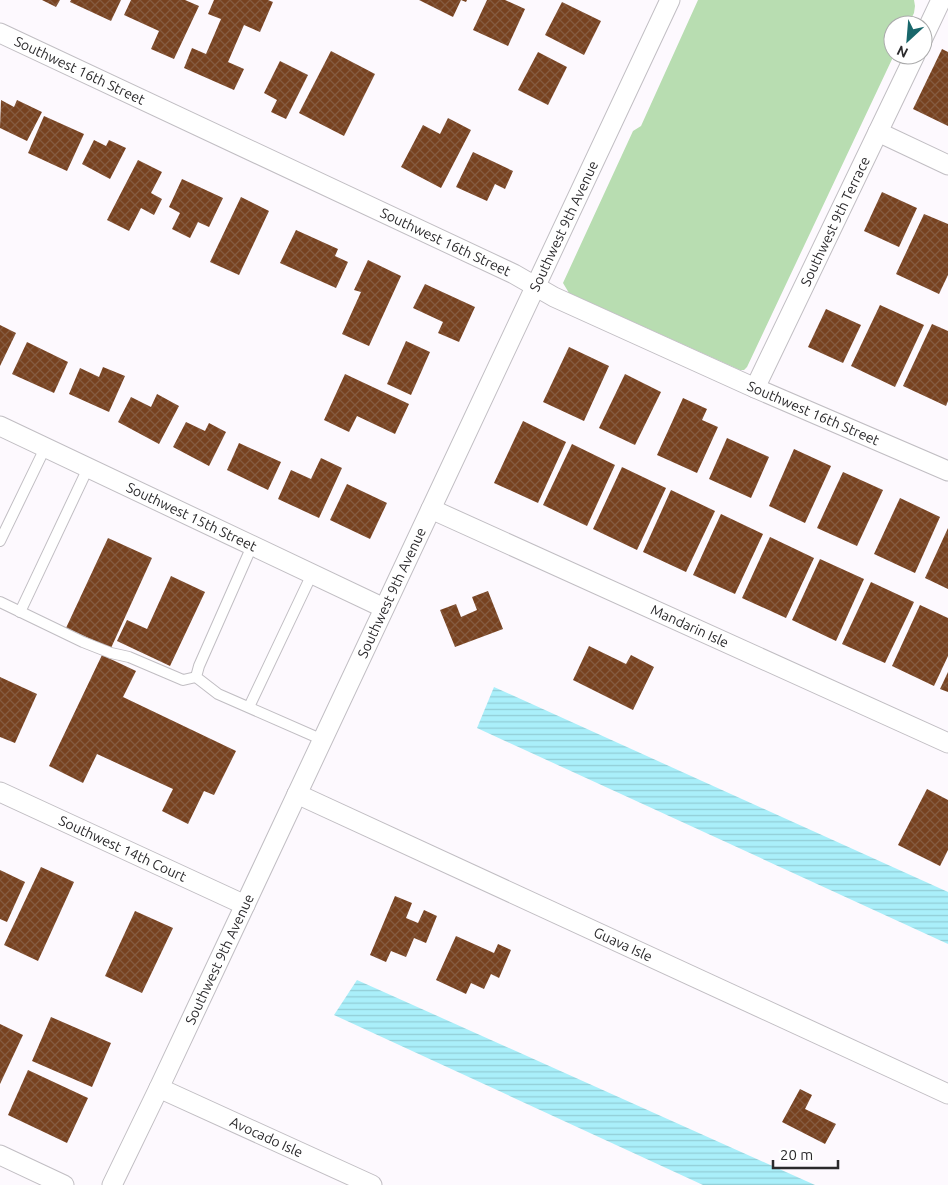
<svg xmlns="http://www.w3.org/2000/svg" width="948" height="1185" viewBox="0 0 948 1185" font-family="Ubuntu,sans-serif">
<defs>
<pattern id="water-rules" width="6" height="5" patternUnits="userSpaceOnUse" patternTransform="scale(1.25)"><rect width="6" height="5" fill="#aaeffa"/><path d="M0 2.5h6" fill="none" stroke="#92cdd6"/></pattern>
<pattern id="building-cross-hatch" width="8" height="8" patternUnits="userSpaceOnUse" patternTransform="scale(1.25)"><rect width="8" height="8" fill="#774220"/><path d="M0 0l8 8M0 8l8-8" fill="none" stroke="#855b40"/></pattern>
</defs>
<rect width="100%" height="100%" fill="#fdf9fe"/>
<path fill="#b8ddb1" d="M698,0H914L915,6L914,13L908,25H893L894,55L747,367L744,370H740L569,293L563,283L633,131L641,126Z"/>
<g fill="url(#water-rules)">
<path d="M494,687L948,892V944L477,728Z"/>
<path d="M357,980L815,1185H703L334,1015Z"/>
</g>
<g fill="url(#building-cross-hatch)">
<path d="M42,0H60L56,7Z"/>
<path d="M71,0H121L111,21L70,2Z"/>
<path d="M131,0H185L199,6L174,59L151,49L159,31L124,15Z"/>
<path d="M214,0H268L273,2L260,32L244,25L228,62L244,69L234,90L184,68L192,48L206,54L221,19L208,14Z"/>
<path d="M419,0H467L466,2L461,0L453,17Z"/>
<path d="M487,0H505L525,9L508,46L473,30Z"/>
<path d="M562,2L601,21L584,55L545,35Z"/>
<path d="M942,49L948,52V126L913,109Z"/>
<path d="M331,51L375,74L344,136L299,113Z"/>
<path d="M538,52L567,67L548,105L518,90Z"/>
<path d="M280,61L308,75L286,119L271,112L277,100L264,93Z"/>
<path d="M1,100L14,107L17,100L42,112L27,141L0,128Z"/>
<path d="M44,116L84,134L67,171L28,153Z"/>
<path d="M448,118L471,130L441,188L401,167L423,125L440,134Z"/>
<path d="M94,140L106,146L109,140L126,148L110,179L82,164Z"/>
<path d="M473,152L513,171L505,189L495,184L487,201L456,187Z"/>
<path d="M138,160L162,172L151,193L162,199L154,215L141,208L129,231L107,220Z"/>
<path d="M182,179L223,198L209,227L198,222L190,238L172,229L180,213L169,207Z"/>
<path d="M882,192L917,208L899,247L864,231Z"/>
<path d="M241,197L269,211L239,275L210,262Z"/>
<path d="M924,214L948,224V275L939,294L896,274Z"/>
<path d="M296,230L338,249L335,256L348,262L336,288L280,263Z"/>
<path d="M368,260L401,276L369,346L342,334L361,292L354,290Z"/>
<path d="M425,284L475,307L459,342L438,333L443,322L413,308Z"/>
<path d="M880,305L924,325L895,387L851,366Z"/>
<path d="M826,309L861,325L843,363L808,347Z"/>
<path d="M932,324L948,331V401L946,406L903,386Z"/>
<path d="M0,325L16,333L0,366Z"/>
<path d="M406,341L430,352L411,395L387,384Z"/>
<path d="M27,342L68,362L54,393L12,374Z"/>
<path d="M569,347L609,366L584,421L543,402Z"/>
<path d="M103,367L125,376L109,412L69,394L80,368L99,377Z"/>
<path d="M345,374L409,404L395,434L357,416L349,432L324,420Z"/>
<path d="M625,374L661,392L635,445L599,428Z"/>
<path d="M157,394L179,406L159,444L118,422L131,397L151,407Z"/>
<path d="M683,398L707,409L702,420L718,427L697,473L657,455Z"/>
<path d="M523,421L566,442L538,503L494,483Z"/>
<path d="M186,422L205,431L209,423L226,432L209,466L173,447Z"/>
<path d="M727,438L769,457L751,498L709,479Z"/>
<path d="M239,443L281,462L268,490L227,470Z"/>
<path d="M572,444L615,465L587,526L543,505Z"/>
<path d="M794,449L831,466L805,523L769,506Z"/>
<path d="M321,458L342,468L319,518L278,499L291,470L311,479Z"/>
<path d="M622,467L666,488L637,550L593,529Z"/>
<path d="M843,472L883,490L857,546L817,528Z"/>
<path d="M347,484L387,503L370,539L330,520Z"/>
<path d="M671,490L715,511L686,572L643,552Z"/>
<path d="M900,498L940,517L915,573L874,554Z"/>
<path d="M721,514L763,534L735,594L693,575Z"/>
<path d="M948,528V589L925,578Z"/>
<path d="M770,537L814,558L786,618L742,598Z"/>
<path d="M108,538L152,558L111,648L66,628Z"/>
<path d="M820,559L864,579L836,641L792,620Z"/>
<path d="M171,576L205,592L170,666L117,641L127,620L147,629Z"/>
<path d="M871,582L914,602L885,663L842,644Z"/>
<path d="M488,591L503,629L455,647L440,610L456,604L461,617L477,610L472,597Z"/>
<path d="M920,605L948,618V656L934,686L892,666Z"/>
<path d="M589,646L626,664L631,655L654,667L633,710L573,680Z"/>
<path d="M102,655L136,671L123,697L236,751L214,795L204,791L188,824L162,811L173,789L97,754L83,783L49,766Z"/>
<path d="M948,672V692L940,689Z"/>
<path d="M0,677L37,694L15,743L0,737Z"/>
<path d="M927,789L948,800V850L940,866L898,845Z"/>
<path d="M41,867L74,882L38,961L4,945Z"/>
<path d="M0,870L25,882L7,922L0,919Z"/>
<path d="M395,896L412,903L406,918L418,923L424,910L437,916L426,943L414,938L406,957L391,951L386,962L370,955Z"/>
<path d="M135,911L173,928L142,993L105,976Z"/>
<path d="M456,936L494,953L498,944L511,950L499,978L491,974L484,989L471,983L466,994L436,980Z"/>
<path d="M51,1017L111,1043L92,1087L32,1061Z"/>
<path d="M0,1024L23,1035L0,1084Z"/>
<path d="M28,1070L88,1098L67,1143L8,1115Z"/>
<path d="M800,1089L812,1095L805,1109L836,1124L825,1144L782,1122Z"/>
</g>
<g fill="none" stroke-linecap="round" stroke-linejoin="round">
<g stroke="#c1bec3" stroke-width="12">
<g id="lane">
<path d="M0,541L45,448"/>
<path d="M252,546L199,666L196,677L218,694L323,740"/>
<path d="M0,602L83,642L111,653L129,657L183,680L196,677"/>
<path d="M20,612L88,468"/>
<path d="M249,707L312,574"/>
</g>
</g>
<g stroke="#c1bec3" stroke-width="21">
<g id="street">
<path id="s1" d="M0,33L514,274L554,297L755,388L948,471"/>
<path d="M923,38L941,0"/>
<path d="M878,132L948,165"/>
<path id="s2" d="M755,388L915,55"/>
<path id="s3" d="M0,426L384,608"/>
<path id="s4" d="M431,509L948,743"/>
<path id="s5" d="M0,792L245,905"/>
<path id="s6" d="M297,794L948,1094"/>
<path id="s7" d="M159,1088L372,1185"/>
<path d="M0,1155L64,1185"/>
<path id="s8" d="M112,1185L159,1088L670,0"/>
</g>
</g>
<use href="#lane" stroke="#fff" stroke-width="10"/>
<use href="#street" stroke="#fff" stroke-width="19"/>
</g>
<g text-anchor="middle" stroke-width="5" stroke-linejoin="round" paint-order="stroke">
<g font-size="14" fill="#2b2a2c" stroke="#fff">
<text dy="5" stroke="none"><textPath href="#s1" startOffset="88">Southwest 16th Street</textPath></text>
<text dy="5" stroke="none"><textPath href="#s2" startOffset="185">Southwest 9th Terrace</textPath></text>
<text dy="5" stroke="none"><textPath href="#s8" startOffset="1060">Southwest 9th Avenue</textPath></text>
<text dy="5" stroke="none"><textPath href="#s1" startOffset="492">Southwest 16th Street</textPath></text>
<text dy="5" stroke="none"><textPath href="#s1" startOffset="898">Southwest 16th Street</textPath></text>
<text dy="5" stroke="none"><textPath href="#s3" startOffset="212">Southwest 15th Street</textPath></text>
<text dy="5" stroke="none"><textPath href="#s8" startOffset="655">Southwest 9th Avenue</textPath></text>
<text dy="5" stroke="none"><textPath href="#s4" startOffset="284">Mandarin Isle</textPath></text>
<text dy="5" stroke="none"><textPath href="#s5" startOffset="135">Southwest 14th Court</textPath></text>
<text dy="5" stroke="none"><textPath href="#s6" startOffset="359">Guava Isle</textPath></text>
<text dy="5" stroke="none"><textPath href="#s8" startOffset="250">Southwest 9th Avenue</textPath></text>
<text dy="5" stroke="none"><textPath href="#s7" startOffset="118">Avocado Isle</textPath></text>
</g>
</g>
<g transform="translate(908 40) rotate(206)"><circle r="24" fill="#ffffff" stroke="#aaaaab"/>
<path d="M0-4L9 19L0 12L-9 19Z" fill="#19676b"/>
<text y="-8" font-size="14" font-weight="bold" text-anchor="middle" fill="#2b2a2c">N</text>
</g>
<path d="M773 1160v8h65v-8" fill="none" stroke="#2b2a2c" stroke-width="2.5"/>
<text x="780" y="1160" font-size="15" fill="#2b2a2c" stroke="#ffffff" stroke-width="4" paint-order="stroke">20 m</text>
</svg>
